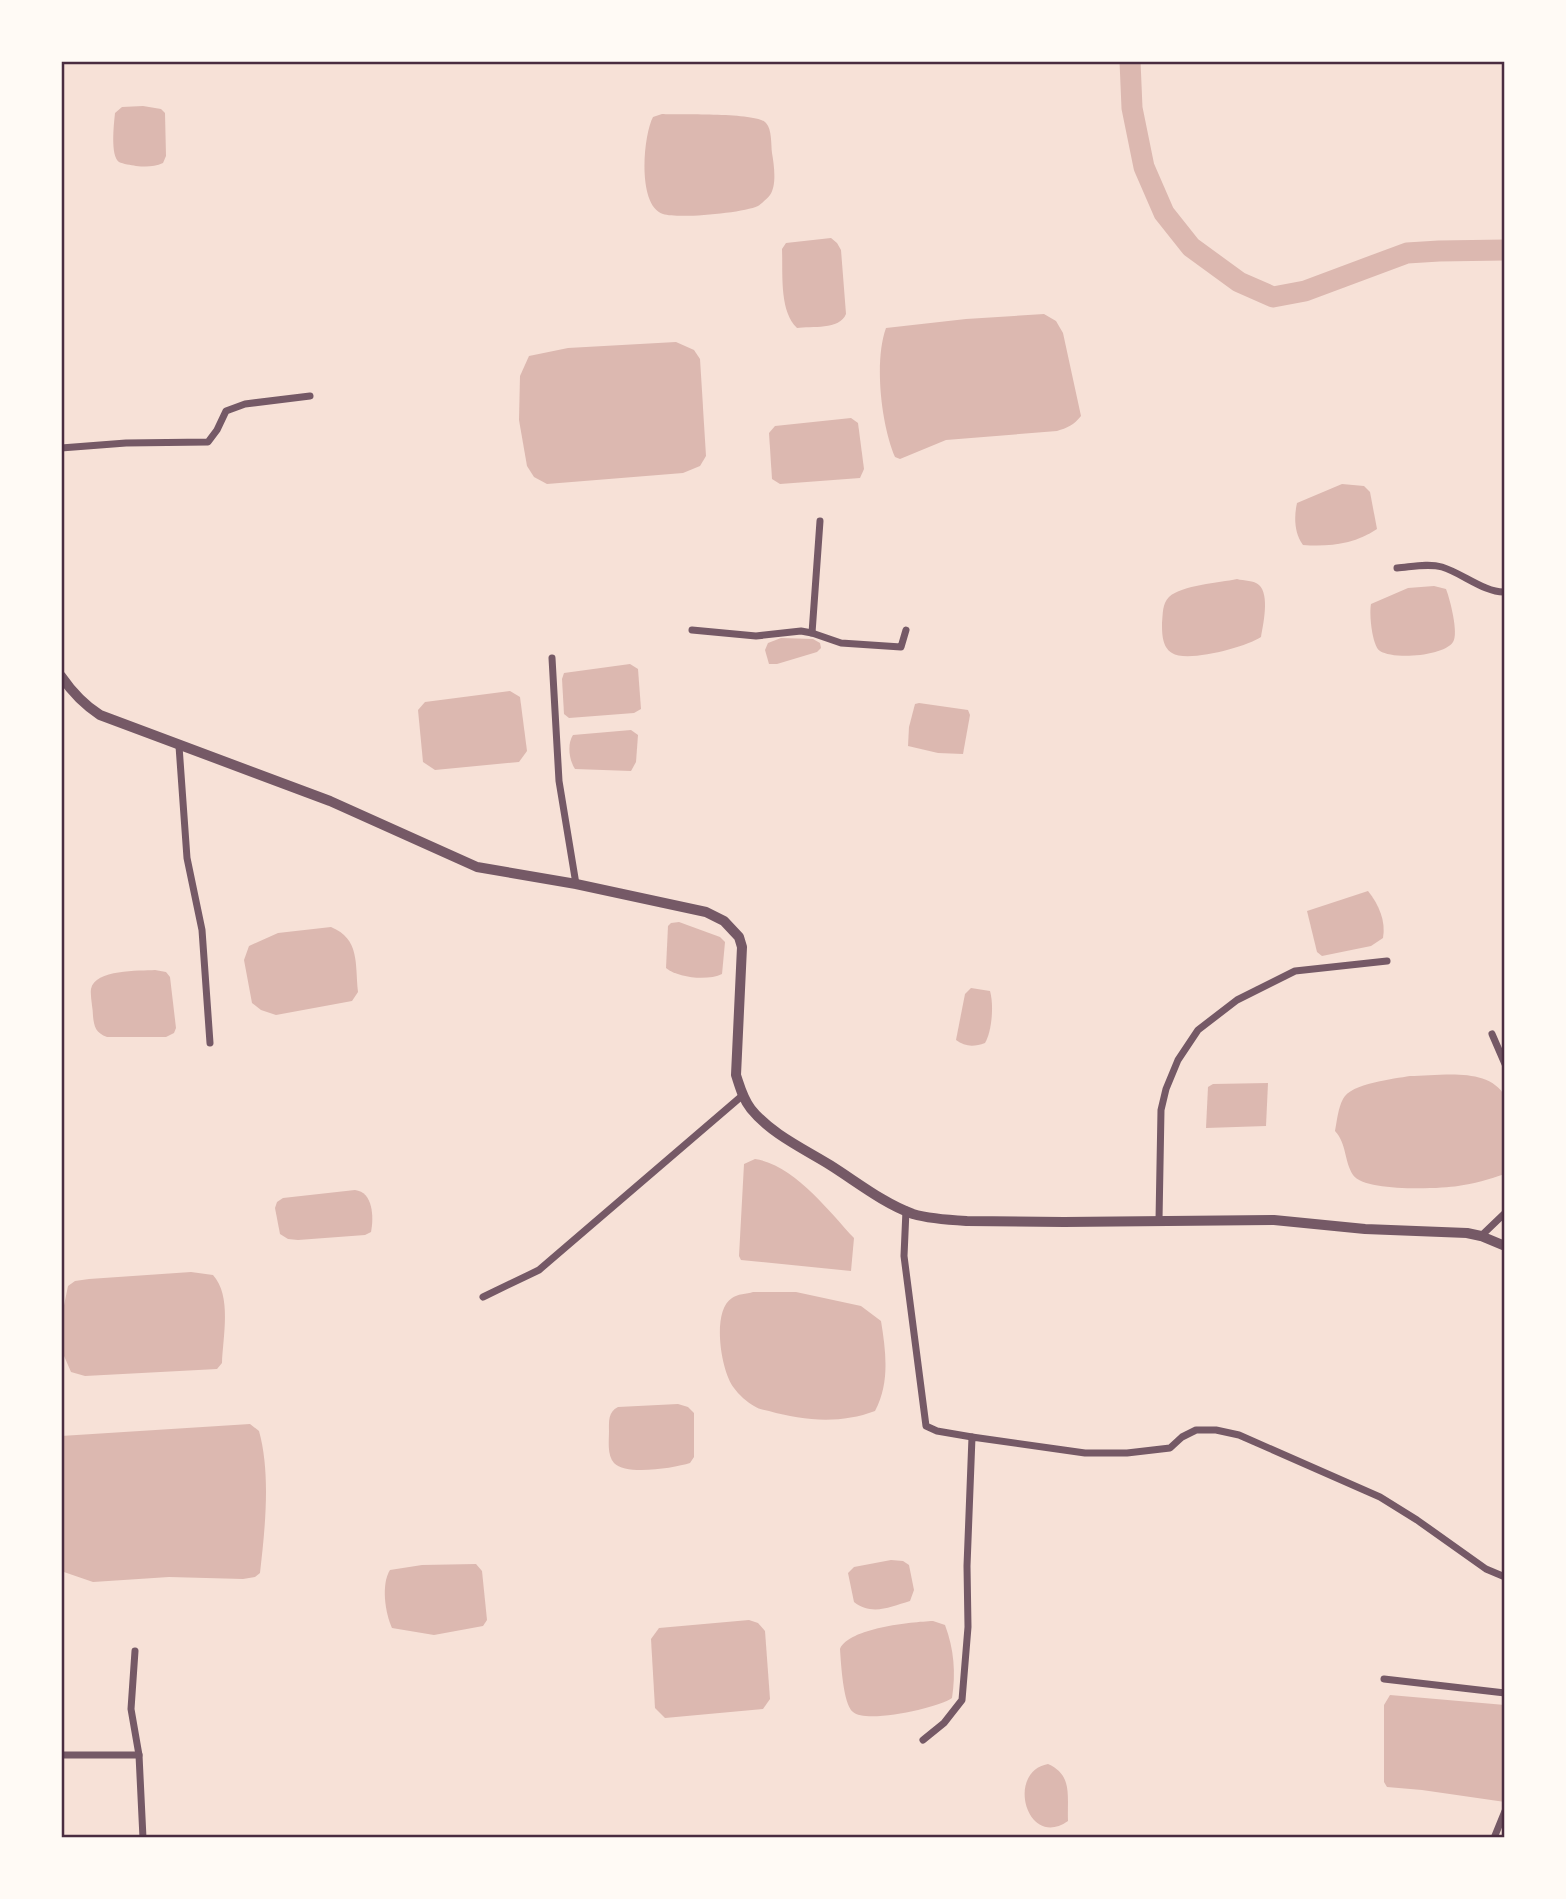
<svg xmlns="http://www.w3.org/2000/svg" width="1566" height="1899" viewBox="0 0 1566 1899" font-family="'Noto Sans',sans-serif">
<rect width="100%" height="100%" fill="#f7e1d7"/>
<g fill="#dcb8b0">
<path d="M143,106L161,109L165,113L166,156L163,163C154,167 146,167 136,166C131,165 123,164 119,162C110,156 114,123 115,113L122,107Z"/>
<path d="M662,114C680,115 757,112 766,123C772,129 771,145 772,153C774,165 777,185 770,195C768,198 761,204 758,206C743,213 679,219 663,214C637,206 643,136 653,117Z"/>
<path d="M831,238L837,243L841,250L846,314C840,330 811,326 797,328C779,311 783,273 782,249L786,243Z"/>
<path d="M1044,314L1056,321L1063,333L1081,416C1074,425 1067,428 1057,431L946,440L900,459L895,457C881,424 874,361 886,328L966,319Z"/>
<path d="M676,342L694,350L700,359L706,456L700,466L683,473L547,484L534,477L527,466L519,420L520,376L529,356L568,348Z"/>
<path d="M851,418L858,423L864,469L860,478L780,484L772,479L769,433L775,426Z"/>
<path d="M1342,484L1364,486L1370,492L1377,529C1355,544 1329,547 1303,545C1294,533 1294,516 1297,503Z"/>
<path d="M1237,579C1244,581 1254,580 1259,585C1270,595 1263,625 1261,637C1246,647 1187,663 1172,653C1162,647 1162,633 1162,623C1163,614 1162,604 1169,597C1182,585 1219,583 1237,579Z"/>
<path d="M1434,586L1446,589C1450,599 1459,634 1453,642C1444,656 1394,660 1380,651C1372,646 1369,613 1371,604L1408,588Z"/>
<path d="M781,638L813,639L820,643L821,648L817,652L777,664H769L765,650L768,643Z"/>
<path d="M630,664L638,669L641,709L634,713L569,718L564,714L562,679L564,673Z"/>
<path d="M510,691L520,697L527,751L519,762L435,770L423,762L418,710L425,702Z"/>
<path d="M919,703L968,710L970,715L963,754L938,753L908,746L909,727L915,704Z"/>
<path d="M631,730L638,735L636,762L631,771L575,769C569,760 567,744 573,735Z"/>
<path d="M1368,891C1379,905 1386,921 1383,938L1371,946L1322,956L1317,952L1307,911Z"/>
<path d="M679,922L720,937L725,942L722,974C708,981 678,978 666,968L668,926L671,923Z"/>
<path d="M331,927C360,939 355,963 358,992L352,1001L276,1015L261,1010L252,1003L244,960L249,946L278,933Z"/>
<path d="M155,970L166,972L170,977L176,1028L174,1033L166,1037H107C96,1033 94,1027 93,1016C93,1008 90,997 91,989C95,969 139,971 155,970Z"/>
<path d="M971,988L990,991C994,1005 992,1031 985,1043C974,1047 965,1047 956,1040L965,994Z"/>
<path d="M1410,1076C1439,1076 1488,1066 1505,1096V1174C1490,1179 1473,1184 1458,1186C1439,1189 1364,1192 1353,1175C1344,1161 1347,1144 1335,1131C1337,1121 1338,1108 1343,1099C1351,1083 1394,1079 1410,1076Z"/>
<path d="M1268,1083L1266,1126L1206,1128L1208,1087L1213,1084Z"/>
<path d="M755,1159C793,1164 829,1211 854,1238L851,1271L741,1260L739,1256L744,1164Z"/>
<path d="M355,1190C373,1192 374,1217 371,1232L365,1235L298,1240L288,1239L280,1234L275,1208L277,1202L283,1198Z"/>
<path d="M191,1272L213,1275C232,1296 223,1336 222,1363L217,1369L85,1376L71,1372L61,1349V1320L68,1286L75,1281L89,1279Z"/>
<path d="M753,1292H796L861,1306L881,1321C886,1352 890,1383 875,1411C841,1424 804,1421 769,1411C764,1410 758,1409 754,1406C748,1403 738,1394 734,1388C721,1372 711,1311 732,1298C737,1294 747,1294 753,1292Z"/>
<path d="M678,1404L688,1407L694,1413V1457L690,1463C674,1468 626,1476 614,1463C607,1455 609,1441 609,1431C609,1421 608,1412 618,1407Z"/>
<path d="M250,1424L259,1431C271,1474 265,1529 260,1573L255,1577L243,1579L169,1577L93,1582L61,1571V1436Z"/>
<path d="M891,1560L903,1561L909,1565L914,1590L910,1601C890,1607 872,1616 854,1602L848,1573L854,1567Z"/>
<path d="M476,1564L482,1571L487,1620L483,1626L434,1635L392,1628C385,1613 381,1584 390,1570L422,1565Z"/>
<path d="M749,1620L758,1623L765,1631L770,1699L763,1709L665,1718L655,1708L651,1639L659,1628Z"/>
<path d="M933,1621L945,1625C954,1649 956,1673 952,1698C938,1708 866,1724 853,1712C843,1704 841,1663 840,1649C849,1628 911,1622 933,1621Z"/>
<path d="M1390,1695L1505,1705V1802L1422,1790L1387,1787L1384,1782V1705Z"/>
<path d="M1048,1764C1073,1775 1067,1796 1068,1821C1027,1850 1005,1772 1048,1764Z"/>
</g>
<g fill="none" stroke-linecap="round" stroke-linejoin="round">
<path stroke="#dcb8b0" stroke-width="21" d="M1130,61L1132,108L1144,167L1164,213L1191,247L1239,282L1273,297L1305,291L1407,253L1439,251L1505,250"/>
<g stroke="#755966" stroke-width="7">
<path d="M61,448L126,443L208,442L217,430L226,411L245,404L310,396"/>
<path d="M1397,568C1411,567 1428,563 1442,567C1462,573 1485,593 1505,592"/>
<path d="M692,630L756,636L801,631L812,633L841,643L901,647L906,630"/>
<path d="M812,633L820,521"/>
<path d="M552,658L559,781L576,884"/>
<path d="M179,746L187,858L202,930L210,1043"/>
<path d="M1492,1034L1505,1064"/>
<path d="M906,1210L904,1256L926,1426L937,1431L972,1437"/>
<path d="M1159,1220L1161,1110L1166,1089L1178,1060L1198,1030L1237,1000L1295,971L1387,961"/>
<path d="M1481,1236L1505,1213"/>
<path d="M483,1297L539,1270L743,1095"/>
<path d="M135,1651L131,1709L139,1755L143,1838"/>
<path d="M1384,1679L1505,1693"/>
<path d="M923,1740L944,1723L962,1700L968,1627L967,1566L972,1437L1085,1453H1127L1170,1448L1182,1437L1196,1430H1216L1239,1435L1380,1497L1417,1520L1486,1569L1505,1577"/>
<path d="M61,1755H139"/>
<path d="M1494,1838L1505,1811"/>
</g>
<path stroke="#755966" stroke-width="10" d="M61,676C72,692 83,704 100,715L330,801L477,867L576,884L706,912L724,921L739,937L742,947L736,1075C740,1087 743,1099 751,1109C770,1133 804,1149 830,1165C857,1182 883,1203 913,1214C930,1219 949,1220 967,1221L1064,1222L1274,1220L1365,1229L1467,1233L1481,1236L1505,1246"/>
</g>
<rect width="1566" height="1899" fill="none" stroke="#fffaf5" stroke-width="126"/>
<rect x="63" y="63" width="1440" height="1773" fill="none" stroke="#4a2c40" stroke-width="2.5"/>
</svg>
